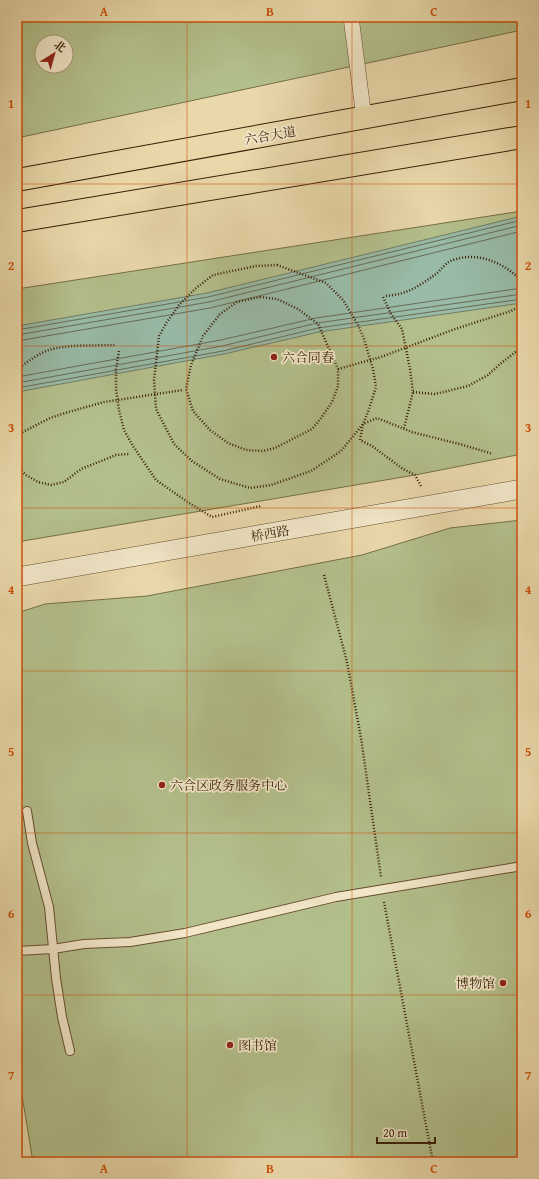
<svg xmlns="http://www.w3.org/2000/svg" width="539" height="1179" viewBox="0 0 539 1179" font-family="'Gentium Book Plus','Noto Serif SC',serif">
<rect width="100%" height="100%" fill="#e9d8aa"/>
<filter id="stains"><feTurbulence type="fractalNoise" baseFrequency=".005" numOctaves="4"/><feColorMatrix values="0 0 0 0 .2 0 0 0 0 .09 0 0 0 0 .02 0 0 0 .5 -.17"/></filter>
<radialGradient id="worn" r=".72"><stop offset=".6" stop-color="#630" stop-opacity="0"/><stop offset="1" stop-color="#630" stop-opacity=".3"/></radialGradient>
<g fill="#b3bf8b" stroke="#766f48" fill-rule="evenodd">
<path d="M17,17H522V30L17,138ZM42,42H66V66H42Z"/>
<path d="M522,211V454L415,475L17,542V289Z"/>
<path d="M522,520V1162H33L17,1065V613L45,604L147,596L362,555L450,528Z"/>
</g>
<path fill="#98baa6" stroke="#727c66" d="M522,216V303L319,332L224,354L17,392V326L207,293Z"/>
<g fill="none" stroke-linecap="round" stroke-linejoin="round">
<g stroke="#686c56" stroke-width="1">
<path d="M17,330L208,297L522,220"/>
<path d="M17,335L209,302L522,225"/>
<path d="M17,341L210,308L522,231"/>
<path d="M17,377L221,340L316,318L522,288"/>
<path d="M17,383L222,346L317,323L522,294"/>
<path d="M17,388L223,351L318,328L522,299"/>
</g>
<g stroke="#654d2f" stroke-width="10">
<g id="service">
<path d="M27,811L32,843L49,907L56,978L62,1017L70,1051"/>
<path d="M17,951L53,949L84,944L130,942L185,933L336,897L522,866"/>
</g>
</g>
<g stroke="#654d2f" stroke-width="16">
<path id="minor" d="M351,17L364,118"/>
</g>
<g stroke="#654d2f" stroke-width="20">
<path id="tertiary" d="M17,577L522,489"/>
</g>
<g stroke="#391f06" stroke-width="24">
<g id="trunk">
<path d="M17,180L522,89"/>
<path d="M17,221L522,137"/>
</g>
</g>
<g stroke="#391f06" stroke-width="2.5" stroke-dasharray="1 2" stroke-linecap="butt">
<path d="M277,265L326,283L343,300L358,325L364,339L373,369L376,387L368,412L363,424L341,451L311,471L271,485L250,488L220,479L192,461L174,444L156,409L154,380L159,336L167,322L179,305L195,289L213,275L256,266Z"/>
<path d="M386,296C391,295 397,295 402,293C414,290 426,281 436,274C441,270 446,262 453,260C478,251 504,263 522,281"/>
<path d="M260,297L277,299L298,309L318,324L338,369V386L332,402L322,417L312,429L275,448L263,451L246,450L228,443L210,430L193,411L186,389L191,365L203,336L220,314L237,302Z"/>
<path d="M383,297L391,314L402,329L410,369L413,392L404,428"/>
<path d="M119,351L116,369V389L119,410L124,430L133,446L156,480L189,503L212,517L261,506"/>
<path d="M17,369C28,362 37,354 49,350C67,344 95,346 115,345"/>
<path d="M338,369L381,357L455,329L511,311L522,305"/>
<path d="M413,392L435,394L468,386L488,375L500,364L522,347"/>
<path d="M17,435L50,418L65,413L104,402L183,390"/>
<path d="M17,467L26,475L38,482L51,485L64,482L81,469L116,455L129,454"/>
<path d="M421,486L415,475L403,469L372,446L360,440L363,424L377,418L412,432L463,445L493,454"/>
<path d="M324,575L347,662L361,738L381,877"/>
<path d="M384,902L433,1162"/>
</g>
<use href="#service" stroke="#f1e6c8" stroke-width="8"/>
<use href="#minor" stroke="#f1e6c8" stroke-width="15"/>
<use href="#tertiary" stroke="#f1e6c8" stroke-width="19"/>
<use href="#trunk" stroke="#e9d8aa" stroke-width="22"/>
</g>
<path fill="none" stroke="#ce500b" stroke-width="1" stroke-opacity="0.55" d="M187,17V1162M352,17V1162M17,184H522M17,346H522M17,508H522M17,671H522M17,833H522M17,995H522"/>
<g fill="#8f2418" stroke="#f1e6c8" stroke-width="1.5">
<circle cx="274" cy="357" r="4"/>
<circle cx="162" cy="785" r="4"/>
<circle cx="503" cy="983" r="4"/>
<circle cx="230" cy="1045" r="4"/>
</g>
<g text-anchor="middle" stroke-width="3.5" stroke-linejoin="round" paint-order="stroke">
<g font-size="13" fill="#391f06" stroke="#f1e6c8">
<text transform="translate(270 135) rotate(-10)" y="5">六合大道</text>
<text transform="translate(270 533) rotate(-10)" y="5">桥西路</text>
</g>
<g font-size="13" fill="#391f06" stroke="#f1e6c8" text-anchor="start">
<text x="282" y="362">六合同春</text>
<text x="170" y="790">六合区政务服务中心</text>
<text x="495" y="988" text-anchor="end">博物馆</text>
<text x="238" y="1050">图书馆</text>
</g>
</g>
<rect width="539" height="1179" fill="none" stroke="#e9d8aa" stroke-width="44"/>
<g transform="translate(54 54) rotate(37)"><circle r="19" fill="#f1e6c8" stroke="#a7967a"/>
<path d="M0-3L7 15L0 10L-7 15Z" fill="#8f2418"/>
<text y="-6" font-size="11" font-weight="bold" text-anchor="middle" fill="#391f06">北</text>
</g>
<path d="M377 1137v6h58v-6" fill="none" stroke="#391f06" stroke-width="2"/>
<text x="383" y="1137" font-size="12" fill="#391f06" stroke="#f1e6c8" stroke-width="3" paint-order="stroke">20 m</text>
<rect x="22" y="22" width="495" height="1135" fill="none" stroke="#ce500b" stroke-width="1.5"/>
<g font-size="13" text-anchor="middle" font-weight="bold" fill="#ce500b">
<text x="104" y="16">A</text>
<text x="270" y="16">B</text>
<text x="434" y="16">C</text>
<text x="11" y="108">1</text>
<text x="528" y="108">1</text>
<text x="11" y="270">2</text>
<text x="528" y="270">2</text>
<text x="11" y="432">3</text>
<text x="528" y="432">3</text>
<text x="11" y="594">4</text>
<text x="528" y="594">4</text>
<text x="11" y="756">5</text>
<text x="528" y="756">5</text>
<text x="11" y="918">6</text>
<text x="528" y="918">6</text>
<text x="11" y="1080">7</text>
<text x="528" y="1080">7</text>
<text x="104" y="1173">A</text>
<text x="270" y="1173">B</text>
<text x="434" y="1173">C</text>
</g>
<rect width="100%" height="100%" filter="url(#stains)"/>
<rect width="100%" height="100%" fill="url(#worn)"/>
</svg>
